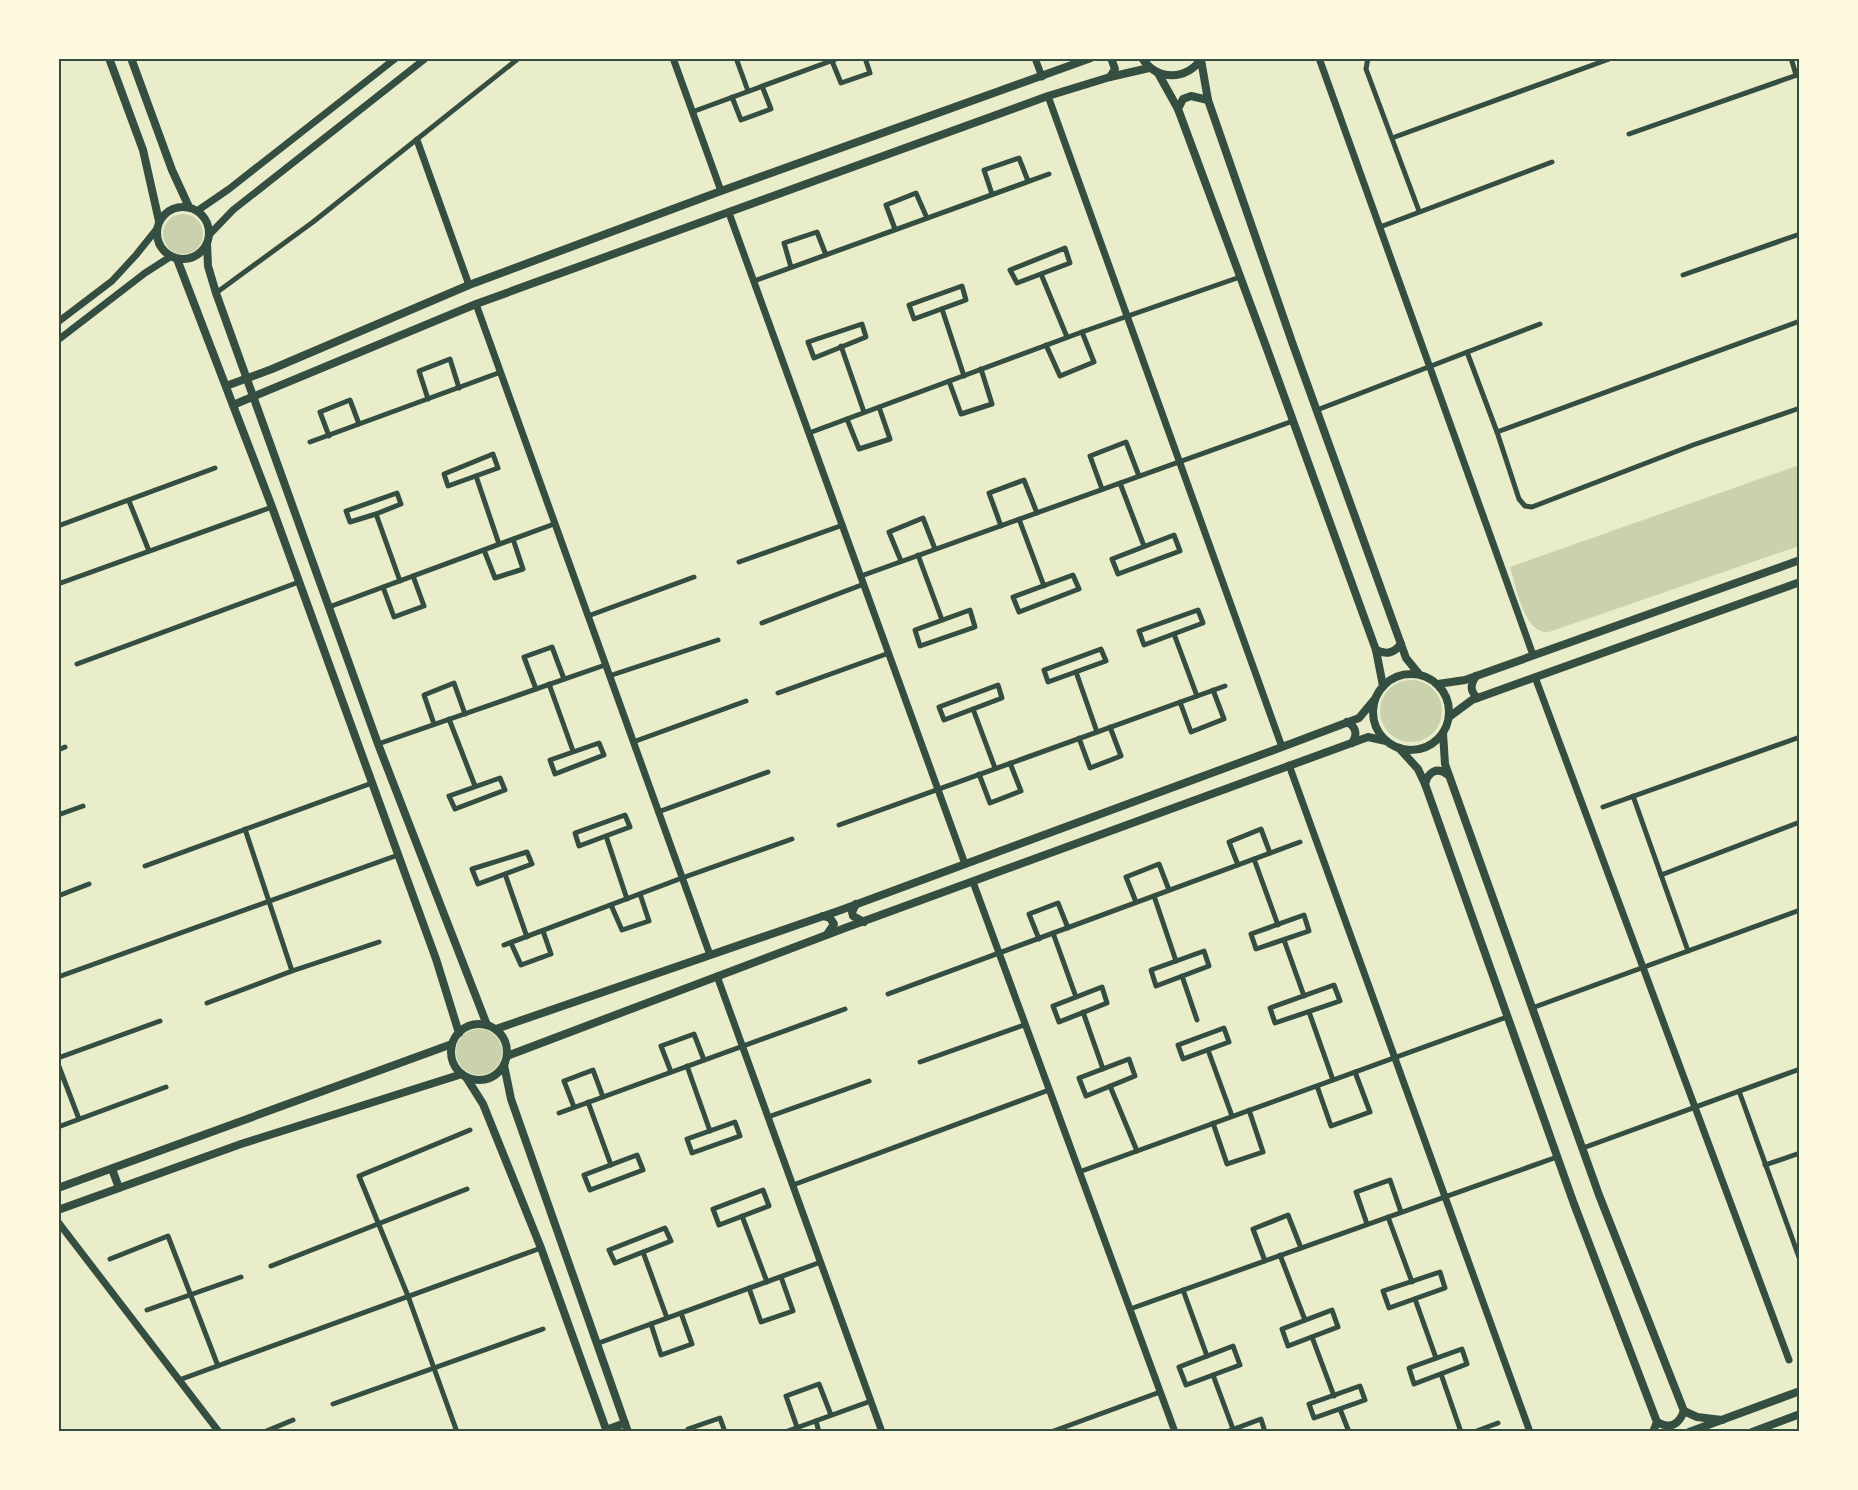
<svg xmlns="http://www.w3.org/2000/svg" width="1858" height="1490" viewBox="0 0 1858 1490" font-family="Montserrat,sans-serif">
<rect width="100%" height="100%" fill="#e9edc9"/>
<g fill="#cad2ad">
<circle cx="183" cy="234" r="20"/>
<path d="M1799,465V546L1549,632C1524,635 1516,586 1510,567Z"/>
<circle cx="1411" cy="711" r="31"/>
<circle cx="479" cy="1052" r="23"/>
</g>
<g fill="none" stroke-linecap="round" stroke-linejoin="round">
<g stroke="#344e41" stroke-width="5">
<path d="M736,58L748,91"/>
<path d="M1368,58L1366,69L1419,211"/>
<path d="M1791,58L1796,75"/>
<path d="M832,61L841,83L870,73L865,58"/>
<path d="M732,97L741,120L771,109L762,86"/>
<path d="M692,112L839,58"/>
<path d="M1629,134L1800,74"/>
<path d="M1392,138L1612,58"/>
<path d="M992,194L984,170L1019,158L1028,181"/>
<path d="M1380,227L1552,162"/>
<path d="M895,229L886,205L916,193L927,218"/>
<path d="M1065,248L1070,263L1017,283L1010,270Z"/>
<path d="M791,267L784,243L817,232L826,255"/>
<path d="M1041,274L1067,337"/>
<path d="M1683,275L1800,234"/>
<path d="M754,281L1049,174"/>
<path d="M962,286L966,300L914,319L909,305Z"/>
<path d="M216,293L313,222L519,58"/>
<path d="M942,309L964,376"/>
<path d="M862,324L866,337L814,358L808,342Z"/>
<path d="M1046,345L1060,376L1094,362L1082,332"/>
<path d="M841,346L864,412"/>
<path d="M1467,352L1497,432L1519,499L1525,506L1532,507L1693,445L1800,408"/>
<path d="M949,381L961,414L992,404L981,369"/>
<path d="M428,399L419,371L450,359L459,388"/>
<path d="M1317,410L1540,324"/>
<path d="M847,419L859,449L890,439L879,407"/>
<path d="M1497,432L1800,321"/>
<path d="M809,433L1082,332L1240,277"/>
<path d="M329,436L320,412L350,400L359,424"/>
<path d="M310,442L501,372"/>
<path d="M493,454L498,468L448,486L444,474Z"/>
<path d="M476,476L499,544"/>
<path d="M1120,483L1144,546"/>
<path d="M1102,489L1090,456L1126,442L1139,476"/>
<path d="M397,493L401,504L376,514L350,522L346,511Z"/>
<path d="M129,501L149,551"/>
<path d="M376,514L400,581"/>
<path d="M1019,519L1044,586"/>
<path d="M58,526L215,468"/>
<path d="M1001,526L989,493L1024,480L1037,513"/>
<path d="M1174,535L1180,551L1118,574L1112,559Z"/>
<path d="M484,550L495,578L523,569L513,539"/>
<path d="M918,555L942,620"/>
<path d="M901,561L889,532L923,518L935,549"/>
<path d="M739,562L843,525"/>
<path d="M1073,575L1079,589L1019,612L1013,597Z"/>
<path d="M861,576L1293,421"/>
<path d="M58,584L272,507"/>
<path d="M383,587L394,617L424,606L413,576"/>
<path d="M329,607L554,524"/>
<path d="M970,610L975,627L920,646L915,630Z"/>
<path d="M1198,610L1203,623L1144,645L1139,631Z"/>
<path d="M588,616L694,577"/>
<path d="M762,623L864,584"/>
<path d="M1174,634L1197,696"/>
<path d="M1101,649L1106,661L1048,682L1044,670Z"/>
<path d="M77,664L299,582"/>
<path d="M1076,672L1097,732"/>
<path d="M609,676L718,640"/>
<path d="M549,684L573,751"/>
<path d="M998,685L1002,698L944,720L939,707Z"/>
<path d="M536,689L524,657L552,647L564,679"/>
<path d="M778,693L889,653"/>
<path d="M1180,702L1191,732L1224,719L1213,690"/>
<path d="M973,709L995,768"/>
<path d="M449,719L475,786"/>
<path d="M434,724L424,695L454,683L465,714"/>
<path d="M1079,738L1090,768L1121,756L1110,727"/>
<path d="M633,742L746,701"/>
<path d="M599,743L604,755L555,774L550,760Z"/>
<path d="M378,744L605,665"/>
<path d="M58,750L65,747"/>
<path d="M979,774L990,803L1021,791L1010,763"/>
<path d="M500,778L505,790L455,809L449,796Z"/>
<path d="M1633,796L1688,951"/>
<path d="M1603,807L1800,737"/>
<path d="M658,812L768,772"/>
<path d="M58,815L83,806"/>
<path d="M625,815L630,827L579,846L575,833Z"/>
<path d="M839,825L1225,686"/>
<path d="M245,829L292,971"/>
<path d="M606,836L627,899"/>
<path d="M527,852L532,864L478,884L472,869Z"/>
<path d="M1254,859L1278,925"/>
<path d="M1238,865L1229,842L1261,829L1270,853"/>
<path d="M145,866L372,783"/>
<path d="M505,874L527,937"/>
<path d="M1661,875L1800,822"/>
<path d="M58,896L89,884"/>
<path d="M1154,896L1176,961"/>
<path d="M1136,902L1126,877L1159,864L1169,890"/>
<path d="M611,905L622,930L649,921L640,894"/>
<path d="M1304,915L1309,931L1256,949L1251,934Z"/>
<path d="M1053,933L1076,997"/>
<path d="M1039,939L1029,914L1058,903L1068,928"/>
<path d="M1284,940L1304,996"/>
<path d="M511,943L521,965L551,954L543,931"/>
<path d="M504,945L682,878L792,839"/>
<path d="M1204,951L1209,966L1156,986L1151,970Z"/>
<path d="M1182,976L1197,1020"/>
<path d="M58,977L398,855"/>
<path d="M1334,985L1340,1001L1275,1023L1270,1008Z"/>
<path d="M1102,987L1107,1003L1059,1022L1053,1006Z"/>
<path d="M888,994L1300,842"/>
<path d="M207,1003L292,971L379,942"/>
<path d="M1532,1008L1800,910"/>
<path d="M1083,1012L1103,1069"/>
<path d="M1309,1012L1333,1080"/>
<path d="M1224,1028L1229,1042L1183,1059L1178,1045Z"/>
<path d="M1208,1050L1232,1116"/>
<path d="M58,1058L160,1021"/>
<path d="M1129,1059L1135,1076L1086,1096L1079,1078Z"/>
<path d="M920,1062L1024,1025"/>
<path d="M58,1064L79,1119"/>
<path d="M687,1066L710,1131"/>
<path d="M671,1072L661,1046L694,1034L704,1060"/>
<path d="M1110,1086L1137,1151"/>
<path d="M1317,1086L1331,1126L1370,1112L1355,1072"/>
<path d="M1739,1091L1800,1260"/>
<path d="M588,1102L611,1165"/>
<path d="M574,1107L564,1081L593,1070L603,1097"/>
<path d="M559,1113L845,1009"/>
<path d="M768,1117L869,1081"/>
<path d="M735,1122L740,1136L692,1153L687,1139Z"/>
<path d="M1213,1123L1227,1164L1263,1152L1249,1110"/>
<path d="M58,1127L166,1087"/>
<path d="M1583,1148L1800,1069"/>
<path d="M637,1155L643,1170L590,1190L584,1175Z"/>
<path d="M1765,1165L1800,1153"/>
<path d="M1079,1172L1507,1017"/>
<path d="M793,1185L1049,1090"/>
<path d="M763,1190L769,1206L719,1225L713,1209Z"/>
<path d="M742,1216L767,1282"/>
<path d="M1388,1217L1412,1282"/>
<path d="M1367,1224L1356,1192L1390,1180L1401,1212"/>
<path d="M665,1228L671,1241L615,1263L609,1250Z"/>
<path d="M643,1252L667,1318"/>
<path d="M1280,1255L1305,1320"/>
<path d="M110,1259L168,1236L218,1366"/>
<path d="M1265,1261L1253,1229L1288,1215L1301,1248"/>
<path d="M271,1266L467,1189"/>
<path d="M1440,1272L1445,1288L1389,1308L1383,1291Z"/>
<path d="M749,1288L761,1322L793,1311L781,1277"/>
<path d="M1183,1290L1207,1356"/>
<path d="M1415,1299L1436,1358"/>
<path d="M1130,1309L1557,1157"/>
<path d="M147,1310L241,1277"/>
<path d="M1332,1310L1338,1327L1288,1346L1282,1329Z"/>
<path d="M651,1324L661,1355L692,1344L681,1313"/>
<path d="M1312,1337L1334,1396"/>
<path d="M596,1344L821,1262"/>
<path d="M1233,1346L1240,1365L1186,1385L1179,1367Z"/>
<path d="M1462,1349L1467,1364L1414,1384L1409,1368Z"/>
<path d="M1441,1374L1461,1432"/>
<path d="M1213,1375L1233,1429"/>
<path d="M179,1380L541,1248"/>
<path d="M1360,1386L1365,1400L1314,1418L1309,1404Z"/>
<path d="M333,1404L543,1329"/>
<path d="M1340,1409L1349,1432"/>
<path d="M816,1421L819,1432"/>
<path d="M797,1427L786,1396L819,1384L831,1415"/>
<path d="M264,1432L293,1420"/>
<path d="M457,1432L408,1296L359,1176L470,1130"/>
<path d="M689,1432L688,1429L720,1418L725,1432"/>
<path d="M785,1432L871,1401"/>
<path d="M1051,1432L1160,1392"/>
<path d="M1226,1432L1261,1419L1265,1432"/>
<path d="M1474,1432L1498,1423"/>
</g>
<g stroke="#344e41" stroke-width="7">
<path d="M673,58L721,191"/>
<path d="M1035,58L1042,77"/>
<path d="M1319,58L1533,655"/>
<path d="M1048,96L1282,747"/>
<path d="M417,140L469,285"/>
<path d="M197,211L229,189L396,58"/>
<path d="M729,213L965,864"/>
<path d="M209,235L233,210L426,58"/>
<path d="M476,304L710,955"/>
<path d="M58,322L112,281L136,255L156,230"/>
<path d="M58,340L145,273L170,257"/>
<path d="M1535,677L1789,1360"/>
<path d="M1289,765L1530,1432"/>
<path d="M973,882L1175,1432"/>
<path d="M717,976L882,1432"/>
<path d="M58,1222L219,1432"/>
</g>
<g stroke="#344e41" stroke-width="8">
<path d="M109,58L143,150L159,221"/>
<path d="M131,58L172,170L189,207"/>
<path d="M1142,58C1157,81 1186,81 1202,58"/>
<path d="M1201,60L1208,100L1292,342L1406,658L1419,674"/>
<path d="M1158,73L1178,109L1267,349L1376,650L1383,686"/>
<path d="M1110,77L1115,69L1111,58"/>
<path d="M1178,109L1183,99L1191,96L1208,100"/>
<circle cx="183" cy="233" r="26"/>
<path d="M207,244L208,266L216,293L378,744L487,1025"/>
<path d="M177,259L272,507L436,959L459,1033"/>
<path d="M226,386L272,369L469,285L721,191L1091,58"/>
<path d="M233,405L476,304L1048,96L1110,77L1149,68"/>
<path d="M1376,650C1387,655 1394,653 1401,644"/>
<circle cx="1411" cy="712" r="38"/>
<path d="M1476,676C1470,685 1470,690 1477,698"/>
<path d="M1438,684L1465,680L1800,560"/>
<path d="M1449,717L1472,700L1800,582"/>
<path d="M1347,722C1356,727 1358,734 1352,743"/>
<path d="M1443,733L1445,764L1599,1195L1684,1411L1697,1417L1722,1420"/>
<path d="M1399,748L1418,769L1425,784L1574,1204L1657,1422L1653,1432"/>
<path d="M1425,784C1428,772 1437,766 1448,775"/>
<path d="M856,904L852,912L853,916L864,922"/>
<path d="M823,916L830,918L834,924L828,933"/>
<circle cx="479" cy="1052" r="28"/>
<path d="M496,1029L841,910L1282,747L1359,718L1374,700"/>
<path d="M507,1056L845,928L1368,737L1386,741"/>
<path d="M504,1065L511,1099L628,1432"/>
<path d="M466,1077L483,1104L541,1248L607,1432"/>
<path d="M112,1169L119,1188"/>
<path d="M58,1188L452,1044"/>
<path d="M58,1210L241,1144L462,1074"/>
<path d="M1657,1422C1671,1430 1679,1424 1684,1411"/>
<path d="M606,1430L625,1423"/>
<path d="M1689,1432L1800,1391"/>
<path d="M1752,1432L1800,1414"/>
</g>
</g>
<rect width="1858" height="1490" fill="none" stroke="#fefae0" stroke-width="120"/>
<rect x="60" y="60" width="1738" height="1370" fill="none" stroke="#344e41" stroke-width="2"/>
</svg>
